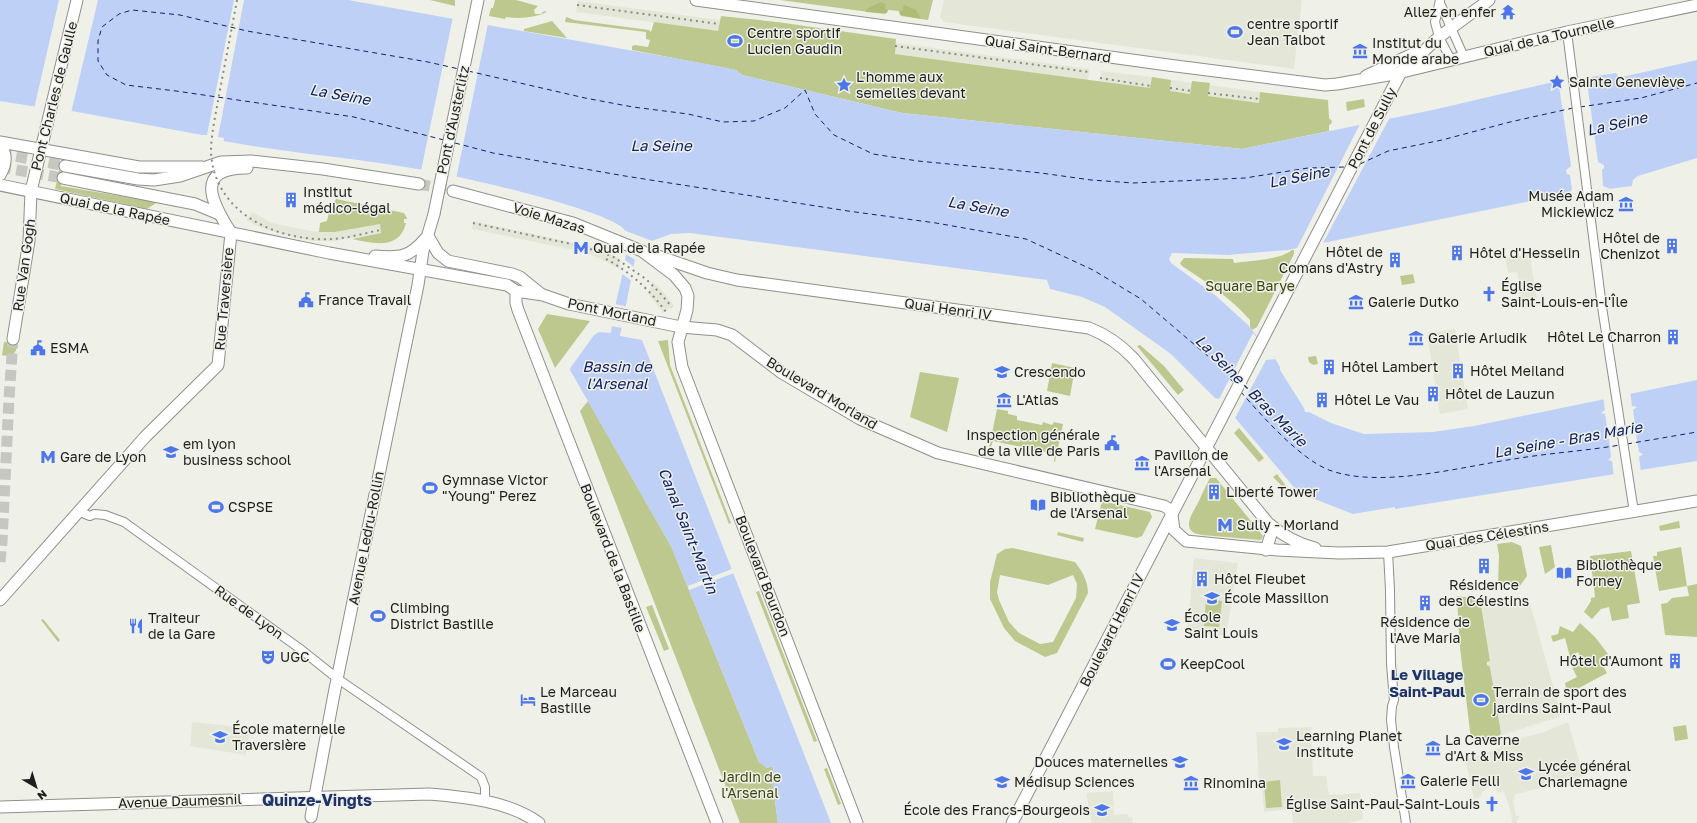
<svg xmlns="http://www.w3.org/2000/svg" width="1697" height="823" viewBox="0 0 1697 823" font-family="'Golos Text',sans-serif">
<rect width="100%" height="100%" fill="#eff1e9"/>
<g fill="#e4e7d8">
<path d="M944,0H1302L1294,69L944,22L940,17Z"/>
<path d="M578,1L720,20L718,31L576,12Z"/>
<path d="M896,43L1090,69L1088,80L894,54Z"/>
<path d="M1101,71L1152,77L1151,89L1100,81Z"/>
<path d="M1171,80L1192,83L1190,94L1170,91Z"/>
<path d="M1209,85L1260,92L1259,103L1208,96Z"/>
<path d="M252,212L272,223L311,231L335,232L380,224L381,233L336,241H312L280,234L257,226L246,220Z"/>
<path d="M473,221L597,248L621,259L619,269L599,258L583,252L472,229Z"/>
<path d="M1531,254L1532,262L1531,263L1538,306L1523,309L1517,272L1508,273L1505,258Z"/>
<path d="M652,281L662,290L674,306L663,313L649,295Z"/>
<path d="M1455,329L1468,409L1440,414L1427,334Z"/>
<path d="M1194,558L1238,563L1226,636L1187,634Z"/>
<path d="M1480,599L1529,604L1531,607L1561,714L1559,717L1499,736L1501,732L1490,667L1487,665L1490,660Z"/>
<path d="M192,722L250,728L246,755L190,746Z"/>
<path d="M1568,722L1584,776L1514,795L1515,800L1513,801L1516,816H1519V818L1517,819V823H1512L1511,813L1504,791L1498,793L1495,788L1489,786L1482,792L1480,797L1474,799L1466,763H1467V759L1500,748V744L1544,732Z"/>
<path d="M1311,727L1313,776H1326L1329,795L1360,793L1363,819L1347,823H1293L1291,809L1264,812L1261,781H1259L1256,732H1278V728Z"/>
<path d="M1113,791L1114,815L1128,814L1129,817H1132L1133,823H1092L1086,793Z"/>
</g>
<g fill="#bcc88d" fill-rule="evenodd">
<path d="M430,0H455V6Z"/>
<path d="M495,0H516L538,6L534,10L535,14H541L544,11L547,12C534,18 520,19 506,17L505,19L489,16L491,8H493Z"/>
<path d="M780,0H933L928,20L901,16L899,11L888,10L887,13L884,14Z"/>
<path d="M721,16L777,22L896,39L895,54L1150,88L1152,77L1171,80L1170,91L1190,94L1192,81L1210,83L1208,96L1259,103L1260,92L1328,100L1329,118L1332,121L1331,124L1329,125V131L1242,149L902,113L742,75L736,70L632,50V46L635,45L648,47L650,40L646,39V32L565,22L566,17L574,20L649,30L651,32L654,22L718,31Z"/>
<path d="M552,21L567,38L524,31V29Z"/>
<path d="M1364,99L1365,107L1347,111L1346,102Z"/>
<path d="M62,158L66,159L61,186L149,201L156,203L147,209L55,189Z"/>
<path d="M336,199L404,213L407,218V219H404V223H406C399,251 372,243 352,239L381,233L380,224L335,232H319L320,223L327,221L331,204L334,203Z"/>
<path d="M1292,250H1294V254L1257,327L1252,330L1250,327V320C1231,298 1206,282 1182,266L1180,263L1184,258L1233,259L1234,263C1250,261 1280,260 1292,250Z"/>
<path d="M1413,274L1415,283L1402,285L1400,276Z"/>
<path d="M547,314L590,321L555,368L538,329Z"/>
<path d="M668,340L670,365L731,523L729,524L658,341Z"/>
<path d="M4,342L18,343C16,353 13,358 2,355Z"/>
<path d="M1140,345L1164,366L1184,390L1178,395L1137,346Z"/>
<path d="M1316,356L1318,364L1313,365L1309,362L1308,357Z"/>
<path d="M1052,363L1075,368L1070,396L1047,391Z"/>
<path d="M920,372L959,378L947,432L910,417Z"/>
<path d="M588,401L671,546L759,762L767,768L772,766L774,771L769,773L772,779L778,823H740L580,411Z"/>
<path d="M997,409L1008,411V414L1017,416V420L1042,425L1043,422L1052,425L1054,422L1063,424L1055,462H1054L1055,454L993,441L991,447L989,448Z"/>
<path d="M1239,428L1264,458L1259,462L1234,433Z"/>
<path d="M1277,474L1289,490L1287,491L1273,477Z"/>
<path d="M1210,478H1216L1263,536L1261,540L1202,535C1179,532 1192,514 1199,501C1202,493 1206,486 1210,478ZM1211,487H1217L1219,494L1216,497L1212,498L1209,495L1208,492Z"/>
<path d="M1102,501L1150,512L1152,517L1142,536L1137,538L1095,529Z"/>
<path d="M1679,521L1680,528L1660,531L1659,526Z"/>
<path d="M1058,532L1084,538L1083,542L1057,535Z"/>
<path d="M1512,542L1521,546L1527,576L1519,587L1498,584L1499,555L1497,544Z"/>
<path d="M1551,545L1555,567L1545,574L1539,547Z"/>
<path d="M1681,547L1687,586L1697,584V637L1665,635L1661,604L1667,603L1672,598L1689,596L1687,586L1659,591L1653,556H1657V552Z"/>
<path d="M1013,548L1075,562C1082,571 1088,581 1088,593L1057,653L1045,657L1015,641L1004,628L990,599V582L997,554L1005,549ZM1000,575L1048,585L1073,575L1077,584L1076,598L1053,642L1040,644L1019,633L1009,622L999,600L997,592Z"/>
<path d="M1631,551L1640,603L1627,605L1629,618L1612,621L1609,607L1601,609L1592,619L1584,612L1591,601V598L1595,597L1590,556Z"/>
<path d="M759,591L817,741L814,742L756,592Z"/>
<path d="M1457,596L1480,599L1490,661L1487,662V665L1490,667L1501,733L1499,736L1471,740L1459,639L1461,638L1459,634Z"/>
<path d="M1206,599L1222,601L1219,627L1204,626Z"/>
<path d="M652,605L669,649L664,651L646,607Z"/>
<path d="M43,619L60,640L58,642L41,620Z"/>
<path d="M1580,623L1595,637L1608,654L1599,659L1607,673L1577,689L1578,691L1571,695L1567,693L1565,683L1577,677L1572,667L1582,661L1578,652L1575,654L1577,658L1571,661L1565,638L1553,642L1551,636L1558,634L1560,626L1573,632Z"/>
<path d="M1686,725L1688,739L1675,741L1673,727Z"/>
<path d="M827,768L841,804L838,805L824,769Z"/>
<path d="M1280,780L1282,807L1266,808L1264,782Z"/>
</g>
<g fill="#afbc75">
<path d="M881,2L886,4L885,9L888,10L886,13L865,12L868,8Z"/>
<path d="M904,5L916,10L921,19L900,15L899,11H902Z"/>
</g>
<path fill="#bfd0f7" d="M0,0H348L707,64L736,70L742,75L902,113L1242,149L1437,109L1549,83L1616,73L1618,76L1622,77L1697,60V158L1638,176L1633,180L1632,186L1546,197V198L1288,250L1228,255L1172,253L1169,259L1171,263L1215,295L1248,325L1276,360L1280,367V370L1304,408L1305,412H1309L1331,423L1364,434L1433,432L1474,426L1697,380V461L1395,509V507L1353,514L1299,493L1219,399L1215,398L1171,354L1105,307L1082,297L1050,289L1047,280L690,233L671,234L652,241L643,249L635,259L620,336L642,340L831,823H778L772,779L769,773L774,770L772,766L767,768L759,762L671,546L570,370L571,367L594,335L599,332L611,333C613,307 623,280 626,253C627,247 628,238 626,232C620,212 451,174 423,170C357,158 289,153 223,141L224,139L72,111L31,106L0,101Z"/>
<g fill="#eff1e9">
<path d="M59,0H98L71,113L34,109Z"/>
<path d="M234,0H244L218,137L224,138L223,143L221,140L201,137L202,135H207Z"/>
<path d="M453,17L488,24L456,179L421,171Z"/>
<path d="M1591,74L1592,77L1587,82L1598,162L1604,165V168L1602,170L1603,186L1610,189L1567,194L1572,190L1570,175L1567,174L1566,170L1571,166L1559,86L1553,83V81Z"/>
<path d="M1390,117L1322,245L1296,250L1361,122Z"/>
<path d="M622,229L626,231L655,242L645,250L637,261L624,253L625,237Z"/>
<path d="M623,258L635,268L633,282L621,273Z"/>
<path d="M615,304L628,307L623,328L610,326Z"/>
<path d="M1253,333L1276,359L1266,360L1234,420L1218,401Z"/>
<path d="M1630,392L1632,406L1637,407L1633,410L1636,431L1641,432L1636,435L1639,452L1643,454L1639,457L1641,472L1614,477L1612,461L1608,460L1611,457L1609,439L1605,437L1608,433L1605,414L1601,413L1605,410L1603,397Z"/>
<path d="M732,569L734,573L689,590L688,586Z"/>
</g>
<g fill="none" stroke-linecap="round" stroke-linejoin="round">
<g stroke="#0f2269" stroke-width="1" stroke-dasharray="5 4" stroke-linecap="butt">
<path d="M468,71L585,98L633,107L688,114L723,122L754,121L785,108L805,90L815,114L834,135L873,154L918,161L1041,173L1091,180L1133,183L1245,178L1308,168L1346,167"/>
<path d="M1580,107L1641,98L1697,83"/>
<path d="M444,140L354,117L176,91L126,85L107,75L98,61V41L102,27L119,14L132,10L180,15L247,31L428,62L459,69"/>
<path d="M455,143L493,153L625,176L848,211L936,223L1026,239L1093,270L1141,299L1216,363L1234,383"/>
<path d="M1360,164L1388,151L1442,140L1510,122L1573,108"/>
<path d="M1241,392C1261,415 1300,459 1329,470C1380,489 1460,467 1514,459C1549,453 1585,451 1620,445"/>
<path d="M1627,444L1697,432"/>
</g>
<g stroke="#c5c7c0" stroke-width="11" stroke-dasharray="11 5.5" stroke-linecap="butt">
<path d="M0,153L65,166"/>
<path d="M0,167L63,178"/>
<path d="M419,184L453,191"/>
<path d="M0,562L2,542L9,399L13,339"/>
</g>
<g stroke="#8f9089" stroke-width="10">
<g id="minor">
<path d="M1440,0L1435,22L1439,37L1451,60"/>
<path d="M1440,3L1464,57"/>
<path d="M1567,32L1602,307L1634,512"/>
<path d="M80,512L90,516L94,514L105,515L124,522L299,648L338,679L481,777L485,787V801"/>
<path d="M1388,552L1390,590L1391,664L1394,700L1392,706L1391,720L1394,747L1406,823"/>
</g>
</g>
<g stroke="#8f9089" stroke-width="13">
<g id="major">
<path d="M696,0L1168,65L1325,85L1337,84L1394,74L1567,32L1697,5"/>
<path d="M1366,76L1417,52"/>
<path d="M461,82L478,0"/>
<path d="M0,142L139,167H202"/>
<path d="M0,143C7,155 7,163 0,175"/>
<path d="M65,166L138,179L154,180L180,176L221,162L251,161L323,169L419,184"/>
<path d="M63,178L195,204L219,214"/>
<path d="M0,185L329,253L507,285L516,291L543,295L569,304L681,327L717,330L732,335L782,373L860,419L938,453L1164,506L1169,509L1172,515L1174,530L1186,541L1277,550L1339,553L1388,552L1697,501"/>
<path d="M453,191L573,223L642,251L674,275L685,288L688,296L687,310L678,342L682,367L857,823"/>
<path d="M231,233C212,203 193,168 247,168"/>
<path d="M428,236L438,253L448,261L512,274L520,277L541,294"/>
<path d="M649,253L707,273L737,280L1089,328C1107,335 1121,345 1134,359L1268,523C1282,535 1297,544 1315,548"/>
<path d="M375,256C399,258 409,258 425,239"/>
<path d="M516,291V303L518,310L717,823"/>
<path d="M13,339L29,241L31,191L77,0"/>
<path d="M1266,550L1273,528"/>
<path d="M0,600L145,437L218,365L231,233"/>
<path d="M0,807L429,794C466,797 508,801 539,823"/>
<path d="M311,817L334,694L418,285L423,251L434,214"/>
<path d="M1012,823L1401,72L1439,37L1489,0"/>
</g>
</g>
<use href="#minor" stroke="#fff" stroke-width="8"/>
<use href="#major" stroke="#fff" stroke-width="11"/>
<g stroke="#898a84" stroke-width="2" stroke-dasharray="2 4" stroke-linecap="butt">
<path d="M237,0C231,32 225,64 219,95C216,114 211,133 211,152C214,214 278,242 333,239C349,238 365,233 381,230"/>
<path d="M577,5L719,24"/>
<path d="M895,46L1089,72"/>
<path d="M1100,78L1151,86"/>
<path d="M1170,88L1191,91"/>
<path d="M1208,93L1259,99"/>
<path d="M473,223L581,246L612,256L646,279L659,292L672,307"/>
<path d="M606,259C630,272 650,290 666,312"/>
</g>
<g stroke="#8f9089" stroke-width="13" stroke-linecap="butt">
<path id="major-bridge" d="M434,214L461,82"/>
</g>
<use href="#major-bridge" stroke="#fff" stroke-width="11"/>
</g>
<defs>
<g id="temple-bare" transform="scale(1.2)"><path d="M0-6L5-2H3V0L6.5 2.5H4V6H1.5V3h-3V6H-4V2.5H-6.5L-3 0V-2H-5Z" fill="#4c76e9" stroke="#eff1e9" stroke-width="2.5" paint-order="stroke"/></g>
<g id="stadium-bare" transform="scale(1.2)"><path d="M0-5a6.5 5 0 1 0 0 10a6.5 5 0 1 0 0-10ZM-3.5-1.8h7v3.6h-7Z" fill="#4c76e9" stroke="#eff1e9" stroke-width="2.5" paint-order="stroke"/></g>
<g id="museum-bare" transform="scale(1.2)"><path d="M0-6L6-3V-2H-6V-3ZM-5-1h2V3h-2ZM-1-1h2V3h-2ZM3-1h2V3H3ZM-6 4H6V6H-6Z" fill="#4c76e9" stroke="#eff1e9" stroke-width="2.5" paint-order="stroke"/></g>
<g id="sight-bare" transform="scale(1.2)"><path d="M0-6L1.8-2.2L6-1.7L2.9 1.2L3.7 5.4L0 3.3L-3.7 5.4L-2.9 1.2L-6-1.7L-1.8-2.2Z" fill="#4c76e9" stroke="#eff1e9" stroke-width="2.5" paint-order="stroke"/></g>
<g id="building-bare" transform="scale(1.2)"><path d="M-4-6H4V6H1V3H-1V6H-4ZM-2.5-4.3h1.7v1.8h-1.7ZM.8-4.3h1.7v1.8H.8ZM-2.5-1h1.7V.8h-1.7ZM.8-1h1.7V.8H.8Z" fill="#4c76e9" stroke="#eff1e9" stroke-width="2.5" paint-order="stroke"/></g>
<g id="metro-bare" transform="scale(1.2)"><path d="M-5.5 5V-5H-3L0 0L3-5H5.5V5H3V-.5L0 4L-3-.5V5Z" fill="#4c76e9" stroke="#eff1e9" stroke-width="2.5" paint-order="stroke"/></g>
<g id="church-bare" transform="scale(1.2)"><path d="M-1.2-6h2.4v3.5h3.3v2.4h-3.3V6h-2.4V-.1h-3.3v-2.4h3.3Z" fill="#4c76e9" stroke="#eff1e9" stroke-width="2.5" paint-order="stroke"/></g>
<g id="civic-bare" transform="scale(1.2)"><path d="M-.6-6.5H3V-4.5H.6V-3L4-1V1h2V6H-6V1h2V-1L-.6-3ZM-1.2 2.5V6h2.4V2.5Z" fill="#4c76e9" stroke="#eff1e9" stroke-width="2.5" paint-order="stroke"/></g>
<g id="school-bare" transform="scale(1.2)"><path d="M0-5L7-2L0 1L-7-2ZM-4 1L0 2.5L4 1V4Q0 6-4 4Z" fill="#4c76e9" stroke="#eff1e9" stroke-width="2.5" paint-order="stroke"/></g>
<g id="university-bare" transform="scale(1.2)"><path d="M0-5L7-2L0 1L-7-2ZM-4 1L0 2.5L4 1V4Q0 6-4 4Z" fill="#4c76e9" stroke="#eff1e9" stroke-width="2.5" paint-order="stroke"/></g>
<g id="library-bare" transform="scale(1.2)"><path d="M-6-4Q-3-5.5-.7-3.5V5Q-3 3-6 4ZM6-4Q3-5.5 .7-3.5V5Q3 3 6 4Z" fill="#4c76e9" stroke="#eff1e9" stroke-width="2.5" paint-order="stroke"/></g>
<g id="restaurant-bare" transform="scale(1.2)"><path d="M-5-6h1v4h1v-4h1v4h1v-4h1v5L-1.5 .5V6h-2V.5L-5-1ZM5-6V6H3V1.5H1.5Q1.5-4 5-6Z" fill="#4c76e9" stroke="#eff1e9" stroke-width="2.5" paint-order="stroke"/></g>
<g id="theatre-bare" transform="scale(1.2)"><path d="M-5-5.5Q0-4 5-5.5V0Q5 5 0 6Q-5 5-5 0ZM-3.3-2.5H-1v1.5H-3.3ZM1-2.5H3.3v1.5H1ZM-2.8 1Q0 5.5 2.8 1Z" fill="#4c76e9" stroke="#eff1e9" stroke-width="2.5" paint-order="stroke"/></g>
<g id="hotel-bare" transform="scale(1.2)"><path d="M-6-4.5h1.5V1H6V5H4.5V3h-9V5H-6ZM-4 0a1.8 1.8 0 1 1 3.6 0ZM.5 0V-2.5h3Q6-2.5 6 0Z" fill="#4c76e9" stroke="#eff1e9" stroke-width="2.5" paint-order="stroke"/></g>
</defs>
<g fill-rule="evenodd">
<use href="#temple-bare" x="1508" y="12"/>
<use href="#stadium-bare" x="1235" y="32"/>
<use href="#stadium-bare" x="735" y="41"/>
<use href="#museum-bare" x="1360" y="51"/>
<use href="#sight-bare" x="1557" y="82"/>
<use href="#sight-bare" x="844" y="85"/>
<use href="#building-bare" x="291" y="200"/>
<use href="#museum-bare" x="1626" y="204"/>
<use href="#building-bare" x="1672" y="246"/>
<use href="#metro-bare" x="581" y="248"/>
<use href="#building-bare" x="1457" y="253"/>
<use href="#building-bare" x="1395" y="260"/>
<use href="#church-bare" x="1489" y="294"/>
<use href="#civic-bare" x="306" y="300"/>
<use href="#museum-bare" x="1356" y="302"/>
<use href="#building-bare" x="1673" y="337"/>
<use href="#museum-bare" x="1416" y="338"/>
<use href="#civic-bare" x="38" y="348"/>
<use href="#building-bare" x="1329" y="367"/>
<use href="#building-bare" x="1458" y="371"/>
<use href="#school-bare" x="1002" y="372"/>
<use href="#building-bare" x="1433" y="394"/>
<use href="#museum-bare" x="1004" y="400"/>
<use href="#building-bare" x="1322" y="400"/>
<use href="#civic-bare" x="1112" y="443"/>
<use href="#university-bare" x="171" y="452"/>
<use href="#metro-bare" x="48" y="457"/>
<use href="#museum-bare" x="1142" y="463"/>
<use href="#stadium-bare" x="430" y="488"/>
<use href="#building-bare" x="1214" y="492"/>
<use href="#library-bare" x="1038" y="505"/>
<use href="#stadium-bare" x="216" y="507"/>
<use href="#metro-bare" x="1225" y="525"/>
<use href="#building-bare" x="1484" y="566"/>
<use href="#library-bare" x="1564" y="573"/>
<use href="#building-bare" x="1202" y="579"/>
<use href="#school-bare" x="1212" y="598"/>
<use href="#building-bare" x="1425" y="603"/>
<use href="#stadium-bare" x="378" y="616"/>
<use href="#school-bare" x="1172" y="625"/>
<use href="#restaurant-bare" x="136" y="626"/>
<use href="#theatre-bare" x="268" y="657"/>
<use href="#building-bare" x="1675" y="661"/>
<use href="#stadium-bare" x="1168" y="664"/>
<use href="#hotel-bare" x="528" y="700"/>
<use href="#stadium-bare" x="1481" y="700"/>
<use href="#school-bare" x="220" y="737"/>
<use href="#university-bare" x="1284" y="744"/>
<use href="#museum-bare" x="1433" y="748"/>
<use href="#school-bare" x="1180" y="762"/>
<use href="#school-bare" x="1526" y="774"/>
<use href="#museum-bare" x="1408" y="781"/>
<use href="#university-bare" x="1002" y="782"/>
<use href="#museum-bare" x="1191" y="783"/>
<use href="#church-bare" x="1492" y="804"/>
<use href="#school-bare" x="1102" y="810"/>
</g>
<g text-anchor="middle" stroke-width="3" stroke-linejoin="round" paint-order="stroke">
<g font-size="14" fill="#1e1f1c" stroke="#eff1e9" text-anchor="start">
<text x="1496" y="17" text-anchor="end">Allez en enfer</text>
<text x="1247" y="29">centre sportif<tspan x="1247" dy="16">Jean Talbot</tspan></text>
<text x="747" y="38">Centre sportif<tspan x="747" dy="16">Lucien Gaudin</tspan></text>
<text x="1372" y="48">Institut du<tspan x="1372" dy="16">Monde arabe</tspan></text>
<text x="856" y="82">L'homme aux<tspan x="856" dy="16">semelles devant</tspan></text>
<text x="1569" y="87">Sainte Geneviève</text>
<text x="303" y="197">Institut<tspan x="303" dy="16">médico-légal</tspan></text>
<text x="1614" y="201" text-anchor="end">Musée Adam<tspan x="1614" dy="16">Mickiewicz</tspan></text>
<text x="1660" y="243" text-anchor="end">Hôtel de<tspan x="1660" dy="16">Chenizot</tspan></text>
<text x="593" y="253">Quai de la Rapée</text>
<text x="1383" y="257" text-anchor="end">Hôtel de<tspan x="1383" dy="16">Comans d'Astry</tspan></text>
<text x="1469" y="258">Hôtel d'Hesselin</text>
<text x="1501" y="291">Église<tspan x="1501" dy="16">Saint-Louis-en-l'Île</tspan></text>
<text x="318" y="305">France Travail</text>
<text x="1368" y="307">Galerie Dutko</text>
<text x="1661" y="342" text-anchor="end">Hôtel Le Charron</text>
<text x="1428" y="343">Galerie Arludik</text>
<text x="50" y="353">ESMA</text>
<text x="1341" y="372">Hôtel Lambert</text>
<text x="1470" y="376">Hôtel Meiland</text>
<text x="1014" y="377">Crescendo</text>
<text x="1445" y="399">Hôtel de Lauzun</text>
<text x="1016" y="405">L'Atlas</text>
<text x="1334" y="405">Hôtel Le Vau</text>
<text x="1100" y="440" text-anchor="end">Inspection générale<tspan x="1100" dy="16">de la ville de Paris</tspan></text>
<text x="183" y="449">em lyon<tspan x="183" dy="16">business school</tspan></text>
<text x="1154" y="460">Pavillon de<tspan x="1154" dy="16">l'Arsenal</tspan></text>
<text x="60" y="462">Gare de Lyon</text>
<text x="442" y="485">Gymnase Victor<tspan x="442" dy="16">"Young" Perez</tspan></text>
<text x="1226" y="497">Liberté Tower</text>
<text x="1050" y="502">Bibliothèque<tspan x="1050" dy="16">de l'Arsenal</tspan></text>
<text x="228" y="512">CSPSE</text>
<text x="1237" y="530">Sully - Morland</text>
<text x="1576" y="570">Bibliothèque<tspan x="1576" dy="16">Forney</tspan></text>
<text x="1214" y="584">Hôtel Fieubet</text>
<text x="1484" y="590" text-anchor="middle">Résidence<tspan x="1484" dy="16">des Célestins</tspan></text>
<text x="1224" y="603">École Massillon</text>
<text x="390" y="613">Climbing<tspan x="390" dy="16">District Bastille</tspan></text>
<text x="1184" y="622">École<tspan x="1184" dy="16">Saint Louis</tspan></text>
<text x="148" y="623">Traiteur<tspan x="148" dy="16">de la Gare</tspan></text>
<text x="1425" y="627" text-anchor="middle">Résidence de<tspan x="1425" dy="16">l'Ave Maria</tspan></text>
<text x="280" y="662">UGC</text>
<text x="1663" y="666" text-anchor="end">Hôtel d'Aumont</text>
<text x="1180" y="669">KeepCool</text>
<text x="540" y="697">Le Marceau<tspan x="540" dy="16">Bastille</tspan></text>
<text x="1493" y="697">Terrain de sport des<tspan x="1493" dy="16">jardins Saint-Paul</tspan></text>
<text x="232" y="734">École maternelle<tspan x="232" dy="16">Traversière</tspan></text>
<text x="1296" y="741">Learning Planet<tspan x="1296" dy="16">Institute</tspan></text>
<text x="1445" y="745">La Caverne<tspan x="1445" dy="16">d'Art &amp; Miss</tspan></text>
<text x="1168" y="767" text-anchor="end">Douces maternelles</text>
<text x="1538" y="771">Lycée général<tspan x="1538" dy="16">Charlemagne</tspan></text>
<text x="1420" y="786">Galerie Felli</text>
<text x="1014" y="787">Médisup Sciences</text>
<text x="1203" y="788">Rinomina</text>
<text x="1480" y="809" text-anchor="end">Église Saint-Paul-Saint-Louis</text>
<text x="1090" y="815" text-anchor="end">École des Francs-Bourgeois</text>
</g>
<g font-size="14" fill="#1e1f1c" stroke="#eff1e9">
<text transform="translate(1549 37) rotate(-13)" y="5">Quai de la Tournelle</text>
<text transform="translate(1048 49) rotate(8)" y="5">Quai Saint-Bernard</text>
<text transform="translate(54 96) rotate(-76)" y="5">Pont Charles de Gaulle</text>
<text transform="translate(453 120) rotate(-78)" y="5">Pont d'Austerlitz</text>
<text transform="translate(1372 128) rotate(-63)" y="5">Pont de Sully</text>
<text transform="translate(115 209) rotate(12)" y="5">Quai de la Rapée</text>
<text transform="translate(549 218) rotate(17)" y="5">Voie Mazas</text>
<text transform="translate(24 265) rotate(-82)" y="5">Rue Van Gogh</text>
<text transform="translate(224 299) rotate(-85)" y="5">Rue Traversière</text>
<text transform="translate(948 309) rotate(8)" y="5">Quai Henri IV</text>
<text transform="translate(612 312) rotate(12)" y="5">Pont Morland</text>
<text transform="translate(822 393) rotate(31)" y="5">Boulevard Morland</text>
<text transform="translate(1487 536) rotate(-9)" y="5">Quai des Célestins</text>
<text transform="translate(366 538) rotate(-79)" y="5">Avenue Ledru-Rollin</text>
<text transform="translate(613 558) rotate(69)" y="5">Boulevard de la Bastille</text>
<text transform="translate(763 576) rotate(69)" y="5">Boulevard Bourdon</text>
<text transform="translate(249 612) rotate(36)" y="5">Rue de Lyon</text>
<text transform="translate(1112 630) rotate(-63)" y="5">Boulevard Henri IV</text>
<text transform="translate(180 801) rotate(-2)" y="5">Avenue Daumesnil</text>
</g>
<g font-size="14" fill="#3d450f" stroke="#eff1e9">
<text x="1250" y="291">Square Barye</text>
<text x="750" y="782">Jardin de<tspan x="750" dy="16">l'Arsenal</tspan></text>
</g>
<g font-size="15" font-style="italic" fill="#0f2269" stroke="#eff1e9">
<text transform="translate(340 95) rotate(10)" y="5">La Seine</text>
<text transform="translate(1617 124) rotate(-13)" y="5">La Seine</text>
<text x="661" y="151">La Seine</text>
<text transform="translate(1299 177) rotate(-11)" y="5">La Seine</text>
<text transform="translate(978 207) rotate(10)" y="5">La Seine</text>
<text x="617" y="372">Bassin de<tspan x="617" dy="17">l'Arsenal</tspan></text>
<text transform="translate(1251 391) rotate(45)" y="5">La Seine - Bras Marie</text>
<text transform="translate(1568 440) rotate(-10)" y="5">La Seine - Bras Marie</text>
<text transform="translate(688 531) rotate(68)" y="5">Canal Saint-Martin</text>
</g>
<g font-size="15" font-weight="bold" fill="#1f336b" stroke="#eff1e9">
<text x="1427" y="680">Le Village<tspan x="1427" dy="17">Saint-Paul</tspan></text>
</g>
<g font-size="16" font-weight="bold" fill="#1f336b" stroke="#eff1e9">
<text x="317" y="806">Quinze-Vingts</text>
</g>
</g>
<g transform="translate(36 787) rotate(142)" stroke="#eff1e9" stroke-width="3" paint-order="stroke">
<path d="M0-3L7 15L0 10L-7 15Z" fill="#1e1f1c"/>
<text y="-6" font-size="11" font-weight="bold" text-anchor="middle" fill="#1e1f1c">N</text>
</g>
</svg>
